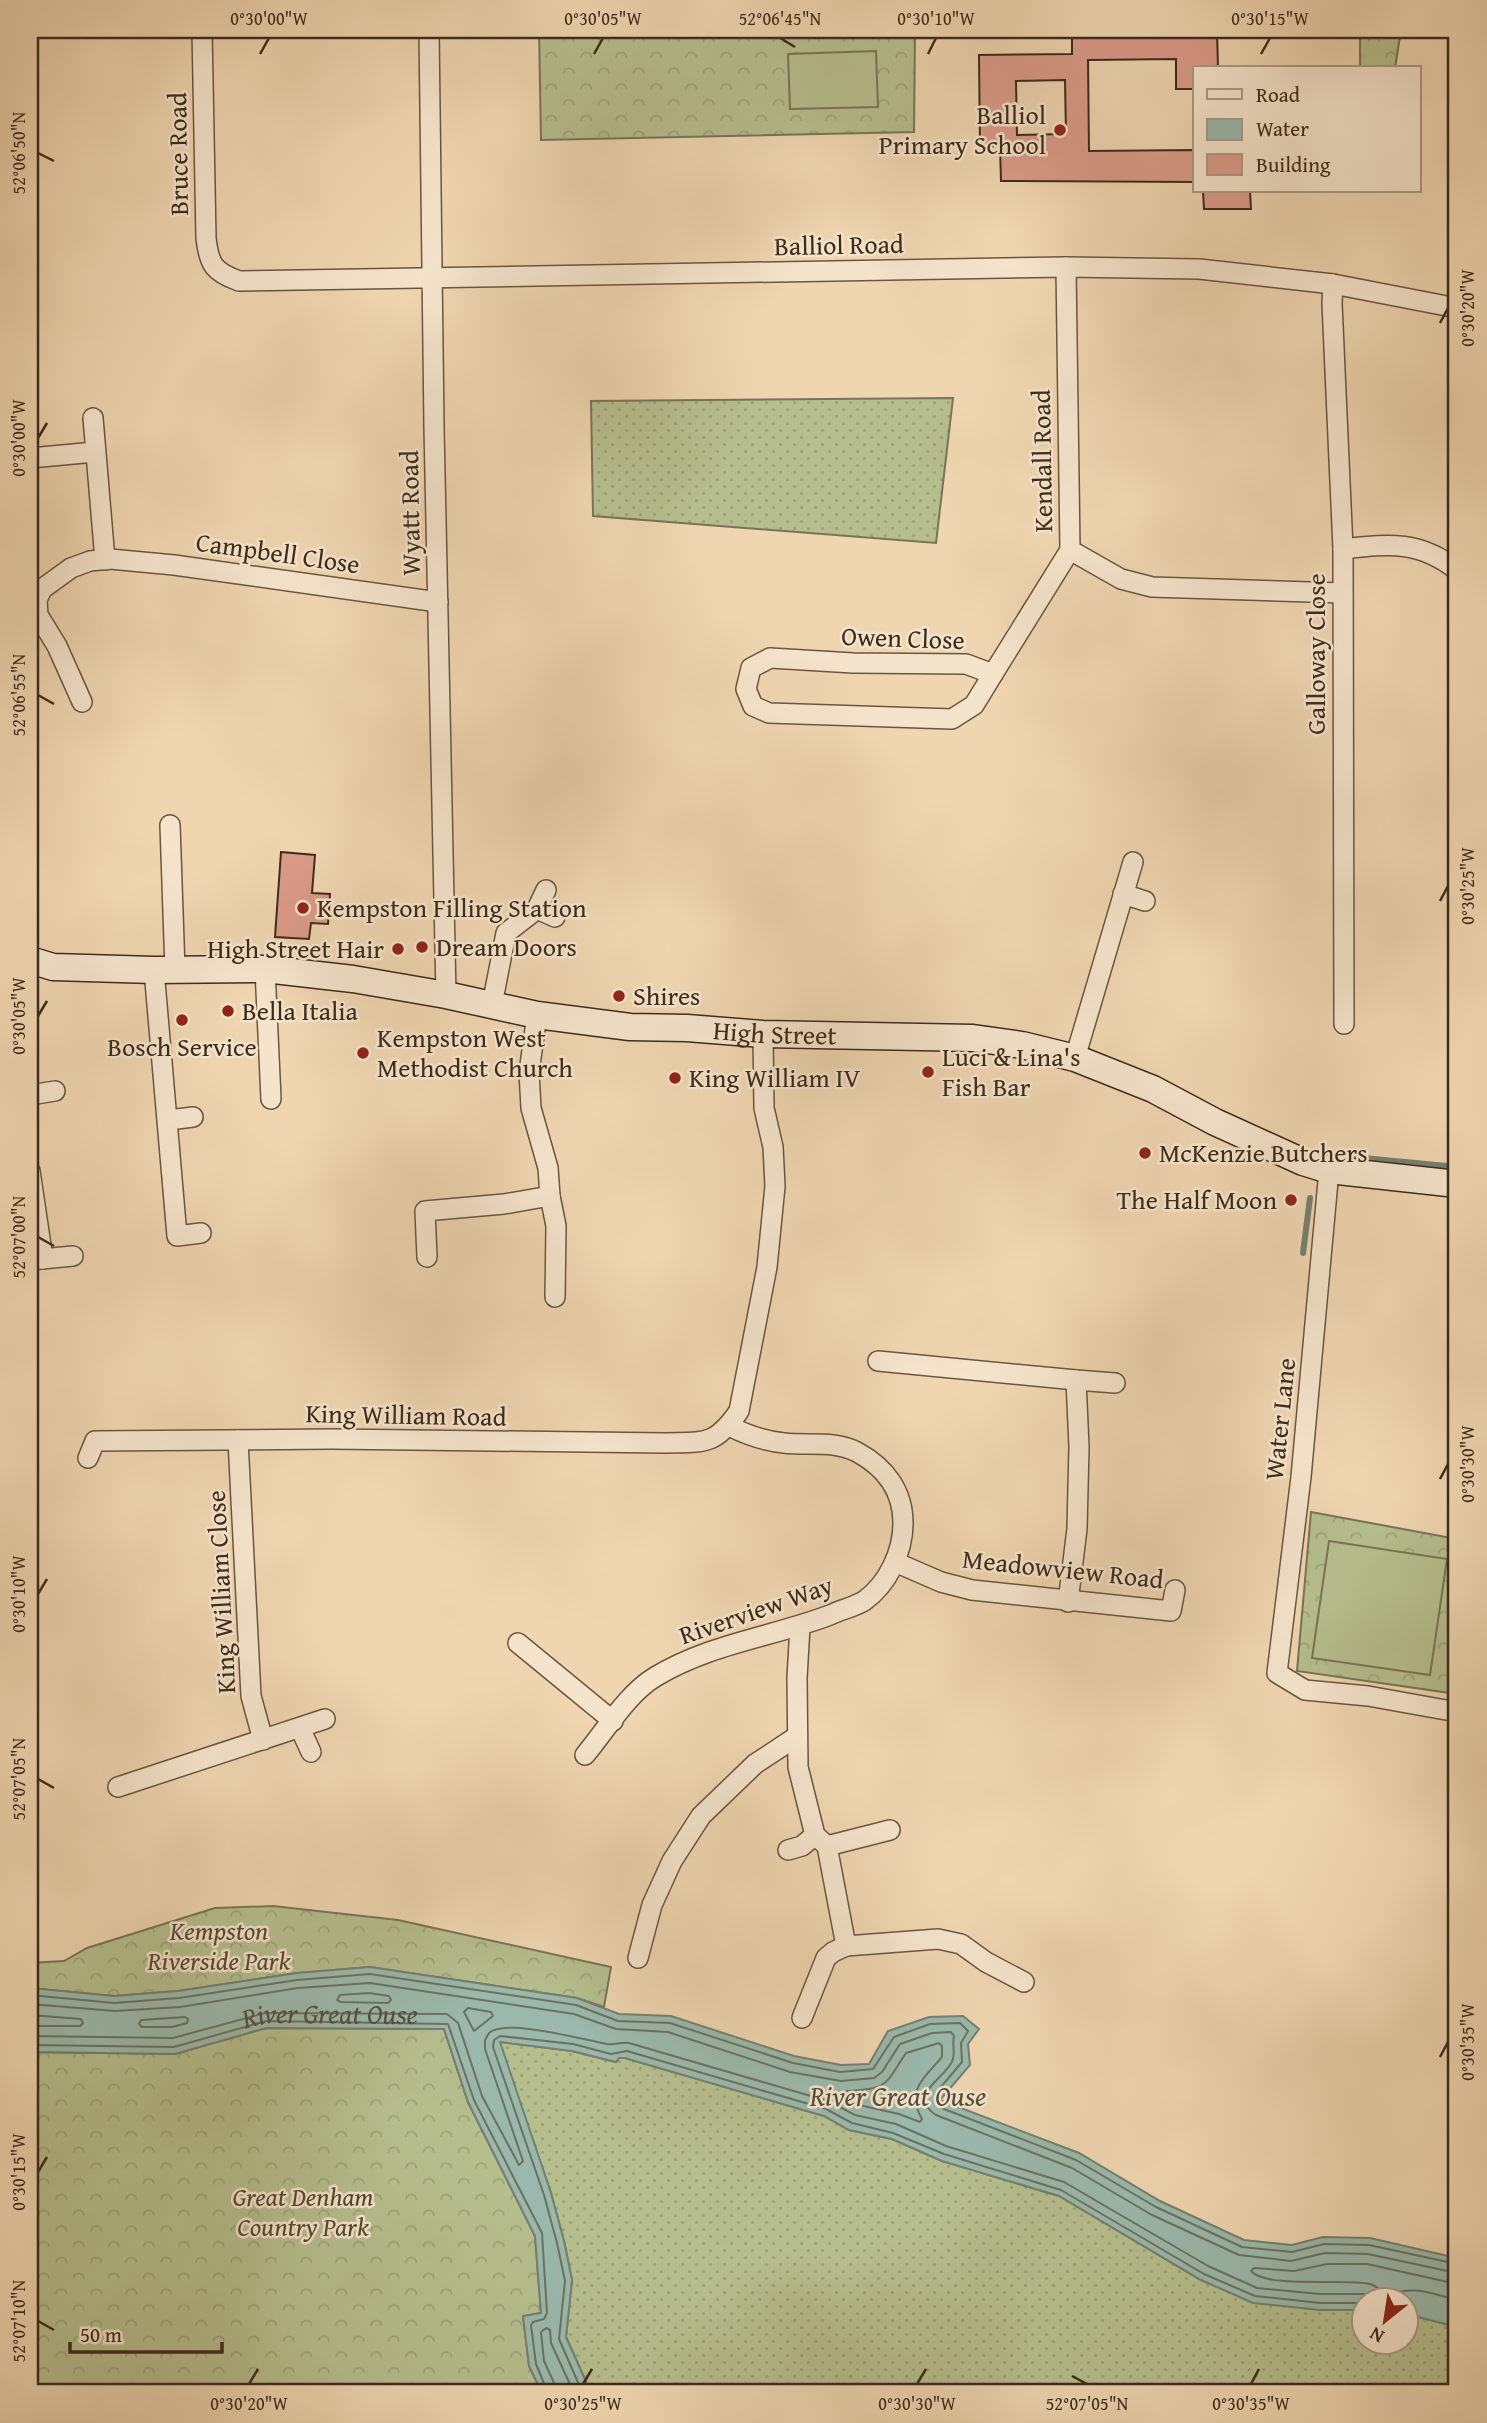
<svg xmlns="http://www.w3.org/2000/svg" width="1487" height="2423" viewBox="0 0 1487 2423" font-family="'Gentium Book Plus',serif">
<defs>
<pattern id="grass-dots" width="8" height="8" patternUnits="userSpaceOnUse" patternTransform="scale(1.75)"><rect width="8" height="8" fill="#b6be8e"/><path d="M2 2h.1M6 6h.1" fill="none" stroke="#9da37a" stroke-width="1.8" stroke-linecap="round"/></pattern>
<pattern id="forest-crowns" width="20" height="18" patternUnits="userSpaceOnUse" patternTransform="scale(1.75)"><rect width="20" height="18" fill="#b6be8e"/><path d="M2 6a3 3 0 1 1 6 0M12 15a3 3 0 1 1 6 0" fill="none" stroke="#9da37a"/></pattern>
</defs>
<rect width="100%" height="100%" fill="#efd6b1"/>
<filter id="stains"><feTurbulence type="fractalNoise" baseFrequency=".00286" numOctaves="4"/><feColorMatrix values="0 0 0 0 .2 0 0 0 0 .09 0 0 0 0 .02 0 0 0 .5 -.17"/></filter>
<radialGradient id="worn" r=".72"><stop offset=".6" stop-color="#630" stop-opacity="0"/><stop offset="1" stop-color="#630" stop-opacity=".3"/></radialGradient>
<g fill="url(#grass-dots)" stroke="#7a7454" stroke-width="2">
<path d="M953,398L936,543L593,516L591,401Z"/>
<path d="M499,2042L572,2051L616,2062L619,2058H625L824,2116L849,2130L892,2139L942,2161L1059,2196L1201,2280L1320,2310H1364V2342H1406L1407,2314L1457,2327V2393H597L587,2384L566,2337L572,2280L564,2241L551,2193Z"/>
</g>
<g fill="url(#forest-crowns)" stroke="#7a7454" stroke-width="2">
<path d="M539,30H915L914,132L541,140Z"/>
<path d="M1360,30H1401L1395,68H1360Z"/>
<path d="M1311,1512L1457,1539V1694L1297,1671Z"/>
<path d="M273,1906L398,1920L611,1967L604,2007L577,1998L370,1967L297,1973L178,1991L114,1996L30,1988V1963L64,1961L87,1948L215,1908Z"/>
<path d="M266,2028L444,2029L468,2102L535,2236L541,2313L523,2316L529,2366L542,2393H30V2052L175,2054Z"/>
</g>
<g fill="#b6be8e" stroke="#7a7454" stroke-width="2">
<path d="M876,51L878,107L790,109L788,54Z"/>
<path d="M1329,1541L1447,1559L1430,1675L1312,1658Z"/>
</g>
<path fill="#9ab9ac" stroke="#758071" stroke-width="2" d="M370,1967L577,1998L619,2014L671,2016L794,2056L841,2065L869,2064L888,2031L929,2017L963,2016L979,2029L968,2044L970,2065L940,2100L1079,2153L1160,2201L1244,2240L1292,2245L1323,2237L1370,2238L1457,2258V2327L1407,2314L1406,2300H1364V2310H1320L1253,2303L1201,2280L1059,2196L942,2161L892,2139L849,2130L824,2116L625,2058H619L616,2062L572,2051L500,2042L551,2193L564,2241L572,2280L566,2337L587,2384L597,2393H542L529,2366L523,2316L541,2313L535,2236L468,2102L444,2029L266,2028L175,2054L30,2052V1988L114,1996L178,1991L297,1973Z"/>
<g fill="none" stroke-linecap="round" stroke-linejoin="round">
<g stroke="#6c7262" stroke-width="2">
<path d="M369,1993L389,1996L391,2000L388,2003L341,2002L337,2000L340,1995Z"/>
<path d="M30,1995L114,2003L179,1998L297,1980L370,1974L576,2005L618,2021L670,2023L793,2063L840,2072L873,2069L894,2037L930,2024L960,2023L968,2031L961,2043L962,2062L935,2094V2102L939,2107L1076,2160L1156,2207L1242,2247L1292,2252L1324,2244L1369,2245L1457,2264"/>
<path d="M30,2004L115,2011L180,2007L298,1988L370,1983L574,2014L616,2029L668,2032L790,2072L841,2081L874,2078L882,2072L900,2044L932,2033L951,2032L954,2036C952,2043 955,2052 953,2059C949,2077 904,2094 936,2115L1072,2168L1152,2215L1239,2255L1291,2261L1325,2253L1368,2254L1457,2273"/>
<path d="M468,2008L491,2012L493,2016L474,2031L464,2012Z"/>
<path d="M30,2015L81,2019L83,2023L80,2026H30"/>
<path d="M185,2017L188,2019L187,2023L172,2027H142L139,2024L141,2020Z"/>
<path id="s1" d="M30,2036L173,2038L265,2013L447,2014L458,2023L482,2096L519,2165L523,2161L485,2049V2040L489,2033C507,2018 583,2040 607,2044C614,2045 621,2042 629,2043L828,2101L855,2115L896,2124L946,2146L1064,2182L1208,2266L1257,2288L1320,2294H1365L1376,2300"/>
<path d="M939,2043L942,2046V2057C925,2077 905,2090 922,2119L920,2122L899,2114L859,2105L844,2096L846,2091C889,2089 884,2086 906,2053Z"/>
<path d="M30,2045L174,2047L266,2021L448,2024L474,2100L542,2233L547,2313L544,2319L533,2322L531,2325L536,2364L548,2393"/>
<path d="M1457,2284L1367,2264H1327L1294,2271L1254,2268L1251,2271C1267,2289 1345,2278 1370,2284C1377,2286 1382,2291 1388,2296C1412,2284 1432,2294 1457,2300"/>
<path d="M557,2393L555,2385L544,2361L541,2332L546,2328L550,2330L551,2343L574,2393"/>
<path d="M587,2393L580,2387L559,2339L565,2281L557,2243L544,2195L493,2047L494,2040L500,2036L573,2044L611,2054L627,2051L826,2109L852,2123L893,2133L944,2154L1061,2190L1204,2274L1255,2296L1320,2303H1364"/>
</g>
<g stroke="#758071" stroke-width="6">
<path d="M1353,1157L1457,1167"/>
<path d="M1303,1253L1310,1198"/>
</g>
</g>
<g fill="#db9b89" stroke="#3d2b19" stroke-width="2" fill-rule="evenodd">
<path d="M1217,30L1218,68H1195V89H1176V59L1088,60L1089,151L1195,150V182L1001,181L1000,146L980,147L979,55L1072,54V31ZM1065,80L1066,134L1017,135L1016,81Z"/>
<path d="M1203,191H1250L1251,209H1204Z"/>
<path d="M281,852L315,855L312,893L330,894L328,924L311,923L309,939L275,937Z"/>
</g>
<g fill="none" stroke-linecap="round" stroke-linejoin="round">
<g stroke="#6a563f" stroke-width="22">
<g id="minor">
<path d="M202,30L206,238C209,265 214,272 239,281L1066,267L1199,269L1333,284L1457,308"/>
<path d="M429,30L434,427L446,995"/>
<path d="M1333,284L1332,303L1343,549L1344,1024"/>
<path d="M93,418L105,560"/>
<path d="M30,458L95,452"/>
<path d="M1343,549C1389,544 1419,540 1457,570"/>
<path d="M1070,550L1121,579L1152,587L1342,593"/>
<path d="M770,658L853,663L966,664L993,674L974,705L952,719L769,713L753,706L746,689L751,668Z"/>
<path d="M993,674L1070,550L1066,267"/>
<path d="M82,702L57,646L38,615L37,600L42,589L71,568L90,561L110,559L174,565L438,602"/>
<path d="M170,825L175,970"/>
<path d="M1123,894L1145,901"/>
<path d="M537,909L555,917"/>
<path d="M265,969L271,1099"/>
<path d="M154,970L177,1236L201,1233"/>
<path d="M492,1005L506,933L537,909L546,890"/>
<path d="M1075,1058L1133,862"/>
<path d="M30,1095L55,1091"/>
<path d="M169,1120L193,1117"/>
<path d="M1329,1170L1301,1477L1277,1673L1305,1690L1368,1696L1457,1712"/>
<path d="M30,1171L43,1259"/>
<path d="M550,1196L556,1226L555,1297"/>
<path d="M427,1257L425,1211L504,1204L550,1196L548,1168L531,1108L529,1072L537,1015"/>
<path d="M31,1260L73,1256"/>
<path d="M878,1361L1076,1380"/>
<path d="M238,1440L251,1696L263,1740"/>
<path d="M88,1458L95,1441L332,1439L665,1443C704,1442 715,1446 739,1411L767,1267L775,1186L773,1147L764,1108L763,1034"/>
<path d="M895,1562L941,1582L972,1590L1171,1611L1175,1590"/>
<path d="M1068,1602L1077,1529L1079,1447L1076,1380L1115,1383"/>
<path d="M800,1626L797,1678L798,1767L815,1835L827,1846L846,1946L938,1939L961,1944L986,1962L1024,1982"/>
<path d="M518,1643L613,1721"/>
<path d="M300,1728L311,1752"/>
<path d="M585,1755C606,1730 627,1694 655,1677C709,1644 772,1637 830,1615C840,1610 854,1607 864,1601C888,1584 903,1552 903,1523C903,1491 885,1467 857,1452C834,1440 808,1446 784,1443C763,1441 747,1435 729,1426"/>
<path d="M118,1787L325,1719"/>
<path d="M827,1846L890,1830"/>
<path d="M788,1850L802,1846L815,1835"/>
<path d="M638,1958L652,1905L672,1861L701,1816L755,1764L796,1737"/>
<path d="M802,2018L826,1958L833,1952L846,1946"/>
</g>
</g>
<g stroke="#3d2b19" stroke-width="29">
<g id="secondary">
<path id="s2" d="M30,960L53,967L154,970L265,969L353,979L446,995L537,1015L630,1027L687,1028L763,1034L973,1038L1022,1045L1075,1058L1153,1089L1215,1122L1303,1162L1329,1170L1457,1184"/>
</g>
</g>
<use href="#minor" stroke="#f5e4cc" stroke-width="19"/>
<use href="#secondary" stroke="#f5e4cc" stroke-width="26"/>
</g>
<path fill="none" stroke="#3d2b19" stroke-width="2.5" d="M780,38L795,47M260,54L269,38M594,54L603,38M928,54L936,38M1261,54L1270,38M38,153L54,161M1440,323L1448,308M38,438L47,423M38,695L54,704M1440,901L1448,886M38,1016L47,1001M38,1237L54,1246M1440,1479L1448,1464M38,1594L47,1579M38,1779L54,1788M1440,2057L1448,2042M38,2172L47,2157M38,2321L54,2330M1072,2376L1087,2384M249,2384L258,2369M583,2384L592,2369M917,2384L926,2369M1251,2384L1259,2369"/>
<g fill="#8f2418" stroke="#f5e4cc" stroke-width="2.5">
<circle cx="1060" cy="130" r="7"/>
<circle cx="303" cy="908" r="7"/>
<circle cx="422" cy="947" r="7"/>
<circle cx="398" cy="949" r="7"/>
<circle cx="619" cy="996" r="7"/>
<circle cx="228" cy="1011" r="7"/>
<circle cx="182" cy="1020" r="7"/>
<circle cx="363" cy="1053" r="7"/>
<circle cx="928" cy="1072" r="7"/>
<circle cx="675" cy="1078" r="7"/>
<circle cx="1145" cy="1153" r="7"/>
<circle cx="1291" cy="1200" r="7"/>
</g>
<g text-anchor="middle" stroke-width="5" stroke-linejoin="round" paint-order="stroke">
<g font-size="26" fill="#3d2b19" stroke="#f5e4cc" text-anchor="start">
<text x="1046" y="124" text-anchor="end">Balliol<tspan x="1046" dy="30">Primary School</tspan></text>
<text x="317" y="917">Kempston Filling Station</text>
<text x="436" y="956">Dream Doors</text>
<text x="384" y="958" text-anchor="end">High Street Hair</text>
<text x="633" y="1005">Shires</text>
<text x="242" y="1020">Bella Italia</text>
<text x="377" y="1047">Kempston West<tspan x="377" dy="30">Methodist Church</tspan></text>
<text x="182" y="1056" text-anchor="middle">Bosch Service</text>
<text x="942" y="1066">Luci &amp; Lina's<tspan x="942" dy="30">Fish Bar</tspan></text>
<text x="689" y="1087">King William IV</text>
<text x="1159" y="1162">McKenzie Butchers</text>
<text x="1277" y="1209" text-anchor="end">The Half Moon</text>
</g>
<g font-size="26" fill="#3d2b19" stroke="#f5e4cc">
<text transform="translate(178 154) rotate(-91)" y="9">Bruce Road</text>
<text transform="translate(839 245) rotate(-1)" y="9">Balliol Road</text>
<text transform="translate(1042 461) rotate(-91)" y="9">Kendall Road</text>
<text transform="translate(410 513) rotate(-91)" y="9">Wyatt Road</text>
<text transform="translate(278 553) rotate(8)" y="9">Campbell Close</text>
<text transform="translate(903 638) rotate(2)" y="9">Owen Close</text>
<text transform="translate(1316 654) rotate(-90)" y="9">Galloway Close</text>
<text dy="9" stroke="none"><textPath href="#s2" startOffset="751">High Street</textPath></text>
<text transform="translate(406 1415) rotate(1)" y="9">King William Road</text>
<text transform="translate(1280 1419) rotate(-84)" y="9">Water Lane</text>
<text transform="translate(1063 1569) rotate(6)" y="9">Meadowview Road</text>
<text transform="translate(221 1592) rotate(-93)" y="9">King William Close</text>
<text transform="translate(756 1610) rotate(-19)" y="9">Riverview Way</text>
</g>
<g font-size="26" font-style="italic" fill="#554830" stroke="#f5e4cc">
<text x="219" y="1940">Kempston<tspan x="219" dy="30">Riverside Park</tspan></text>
<text x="303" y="2206">Great Denham<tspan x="303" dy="30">Country Park</tspan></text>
</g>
<g font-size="28" font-style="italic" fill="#544e3e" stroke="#f5e4cc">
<text dy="10" stroke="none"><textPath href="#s1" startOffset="303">River Great Ouse</textPath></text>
<text x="898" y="2106">River Great Ouse</text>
</g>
</g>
<rect width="1487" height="2423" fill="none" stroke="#efd6b1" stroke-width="77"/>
<rect x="1193" y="66" width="228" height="126" fill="#f5e4cc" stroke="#ab9a84" stroke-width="2"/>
<rect x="1207" y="89" width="35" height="10" fill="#f5e4cc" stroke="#ab9a84" stroke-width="2"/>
<text x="1256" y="102" font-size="21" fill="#3d2b19">Road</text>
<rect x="1207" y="119" width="35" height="21" fill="#9ab9ac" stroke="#ab9a84" stroke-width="2"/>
<text x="1256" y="136" font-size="21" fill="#3d2b19">Water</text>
<rect x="1207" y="154" width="35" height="21" fill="#db9b89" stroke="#ab9a84" stroke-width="2"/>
<text x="1256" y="172" font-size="21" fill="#3d2b19">Building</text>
<g transform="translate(1385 2321) rotate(210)"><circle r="33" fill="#f5e4cc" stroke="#ab9a84" stroke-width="2"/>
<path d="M0-5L12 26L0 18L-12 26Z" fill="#8f2418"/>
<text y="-10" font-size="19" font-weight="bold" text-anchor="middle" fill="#3d2b19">N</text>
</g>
<path d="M70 2342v10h152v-10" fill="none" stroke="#3d2b19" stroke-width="3.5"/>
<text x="80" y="2342" font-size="21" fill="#3d2b19" stroke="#f5e4cc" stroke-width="5" paint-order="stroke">50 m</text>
<rect x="38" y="38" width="1410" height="2346" fill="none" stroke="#3d2b19" stroke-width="2.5"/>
<g font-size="18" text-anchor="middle" fill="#3d2b19">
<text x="269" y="25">0°30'00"W</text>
<text x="603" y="25">0°30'05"W</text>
<text x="780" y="25">52°06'45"N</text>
<text x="936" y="25">0°30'10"W</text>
<text x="1270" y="25">0°30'15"W</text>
<text transform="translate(19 153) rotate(-90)" y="6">52°06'50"N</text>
<text transform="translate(1468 308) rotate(-90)" y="6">0°30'20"W</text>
<text transform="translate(19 438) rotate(-90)" y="6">0°30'00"W</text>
<text transform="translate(19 695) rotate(-90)" y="6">52°06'55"N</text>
<text transform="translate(1468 886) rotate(-90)" y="6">0°30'25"W</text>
<text transform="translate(19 1016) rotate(-90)" y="6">0°30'05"W</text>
<text transform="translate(19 1237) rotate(-90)" y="6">52°07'00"N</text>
<text transform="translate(1468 1464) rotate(-90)" y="6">0°30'30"W</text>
<text transform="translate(19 1594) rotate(-90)" y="6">0°30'10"W</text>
<text transform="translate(19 1779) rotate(-90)" y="6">52°07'05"N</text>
<text transform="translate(1468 2042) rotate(-90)" y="6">0°30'35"W</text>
<text transform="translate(19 2172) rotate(-90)" y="6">0°30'15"W</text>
<text transform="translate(19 2321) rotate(-90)" y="6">52°07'10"N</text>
<text x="249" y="2410">0°30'20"W</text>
<text x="583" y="2410">0°30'25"W</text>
<text x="917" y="2410">0°30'30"W</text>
<text x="1087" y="2410">52°07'05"N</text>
<text x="1251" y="2410">0°30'35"W</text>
</g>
<rect width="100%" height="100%" filter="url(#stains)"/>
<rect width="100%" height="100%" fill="url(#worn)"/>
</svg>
